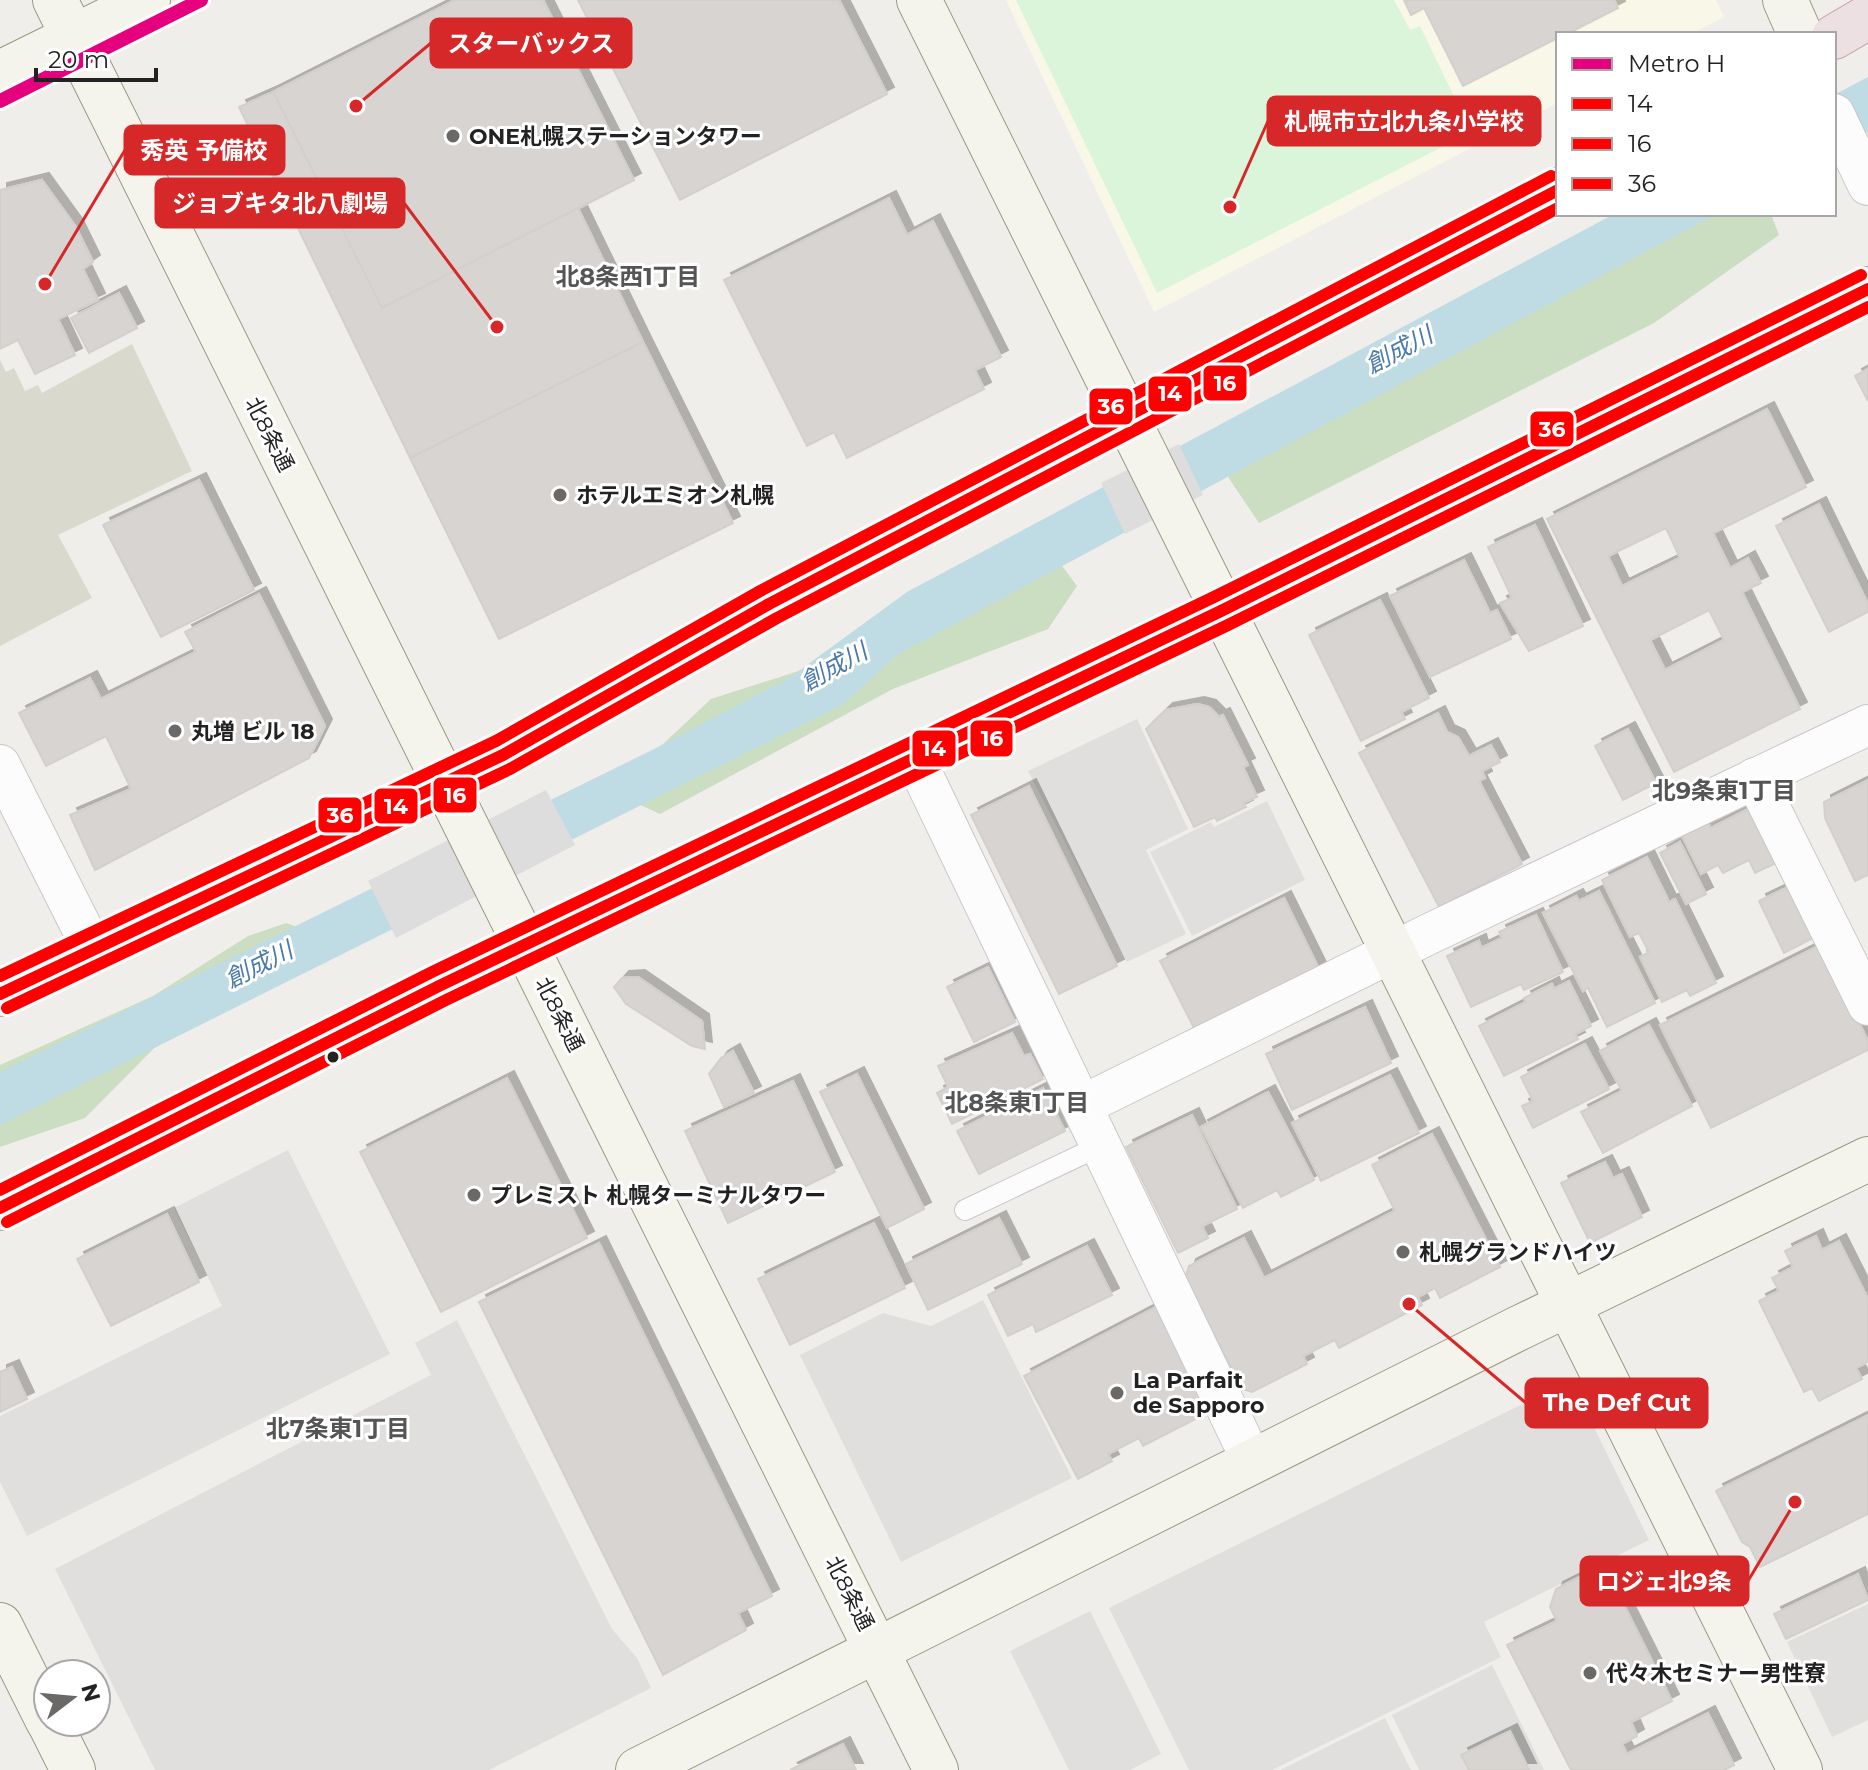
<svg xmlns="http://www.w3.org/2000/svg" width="1868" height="1770" viewBox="0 0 1868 1770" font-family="Montserrat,'Noto Sans JP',sans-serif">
<defs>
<filter id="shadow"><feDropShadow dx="7" dy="-7" stdDeviation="0" flood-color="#0004"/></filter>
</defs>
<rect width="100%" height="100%" fill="#f0eeeb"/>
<path fill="#f8f7e8" d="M1006,0H1716L1724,17L1691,34H1558V103L1154,312Z"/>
<path fill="#d9d9cd" d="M132,344L192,471L58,535L92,598L0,646V360L6,372L14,368L25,391L38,385L42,393Z"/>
<g fill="#cbdec1">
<path d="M1642,214H1771L1779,235L1654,323L1259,523L1228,477L1329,377Z"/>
<path d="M1051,551L1077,586L1048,629L893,689L660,814L612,792L711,699L811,667Z"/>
<path d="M286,923L317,934L177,1025L85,1118L0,1147V1065L153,996L248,936Z"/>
</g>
<path fill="#daf5da" d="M1016,0H1394L1410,30L1420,26L1471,132L1157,293Z"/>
<g fill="#e0dfde">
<path d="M1137,719L1188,829L1146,850L1186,934L1127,962L1028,771Z"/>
<path d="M1267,801L1305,880L1192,936L1150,852L1211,822L1214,827Z"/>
<path d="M288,1150L390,1354L27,1536L0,1482V1416L222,1306L174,1208Z"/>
<path d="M983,1300L1072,1478L901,1562L800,1355L883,1313L931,1326Z"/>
<path d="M457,1320L612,1629L637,1658L651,1688L489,1770H155L55,1569L431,1375L415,1343Z"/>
<path d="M1571,1380L1649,1540L1484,1622L1501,1657L1272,1770H1189L1109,1608Z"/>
<path d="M1868,1604V1720L1832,1737L1787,1642Z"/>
<path d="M1090,1611L1161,1754L1130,1770H1069L1010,1651Z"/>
<path d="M1492,1665L1544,1770H1419L1392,1715Z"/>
<path d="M1385,1718L1411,1770H1280Z"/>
</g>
<g fill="#bfdbe3">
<path d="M1868,77V132L1834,151V95Z"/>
<path d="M1614,214H1716L897,655L842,705L0,1125V1072L652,750L789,678L907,592Z"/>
</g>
<g fill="#dedddd">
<path d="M1179,444L1203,495L1125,534L1101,483Z"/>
<path d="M546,790L575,845L396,938L368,881Z"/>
</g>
<g fill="#d7d4d2" stroke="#d3d0cc" stroke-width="2" fill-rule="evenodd" filter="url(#shadow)">
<path d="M455,0H543L634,180L382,308L273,92Z"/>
<path d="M578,0H839L887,94L680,200Z"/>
<path d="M1404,0H1614L1618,8L1567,34H1558V38L1463,86L1424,8L1411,15Z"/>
<path d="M273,92L382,308L578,208L643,342L410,458L239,107Z"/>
<path d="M42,180L76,227L93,262L83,269L98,300L58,319L75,355L35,374L18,340L0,349V190Z"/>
<path d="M889,198L907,235L933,221L1001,357L975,370L984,389L847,458L834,432L807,446L724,280Z"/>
<path d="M119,293L137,328L89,353L71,318Z"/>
<path d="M643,342L733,523L499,639L410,458Z"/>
<path d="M1868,369V401L1855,376Z"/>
<path d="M1767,409L1806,487L1713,533L1730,568L1748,558L1761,583L1742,592L1800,709L1674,772L1547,519ZM1666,528L1680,558L1622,586L1608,556ZM1709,610L1724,640L1665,670L1650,640Z"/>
<path d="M199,480L254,590L161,637L103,525Z"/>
<path d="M1819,504L1868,604V612L1829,632L1776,526Z"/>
<path d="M1535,525L1583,626L1529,651L1500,603L1512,598L1488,547Z"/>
<path d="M1464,560L1490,613L1497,610L1511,639L1430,677L1390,596Z"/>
<path d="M259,594L325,726L309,758L95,870L70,815L131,789L106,736L46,766L19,713L90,678L101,699L196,652L185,632Z"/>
<path d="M1380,600L1429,698L1401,712L1405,719L1361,741L1309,635Z"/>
<path d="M1197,704L1209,707L1219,717L1223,715L1248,765L1243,767L1257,797L1243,803L1246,807L1217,821L1215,817L1194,827L1146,729L1166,710Z"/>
<path d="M1438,713L1447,732L1458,737L1469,756L1491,745L1500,762L1482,771L1485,778L1479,781L1522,864L1439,907L1359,753Z"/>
<path d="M1628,729L1656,783L1623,800L1595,746Z"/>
<path d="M1868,780V875L1855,881L1825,818L1824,802Z"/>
<path d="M1029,786L1117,966L1059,994L971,815Z"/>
<path d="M1750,808L1778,862L1755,873L1749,860L1723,873L1718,865L1701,874L1682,836L1708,823L1711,828Z"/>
<path d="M1680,842L1706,894L1686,904L1660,853Z"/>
<path d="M1647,857L1669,902L1675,899L1716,983L1690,996L1687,990L1662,1002L1640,957L1649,952L1639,933L1630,937L1602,880Z"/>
<path d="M1788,887L1813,938L1784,953L1759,901Z"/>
<path d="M1599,891L1655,1003L1607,1027L1588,988L1583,991L1543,913L1576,896L1579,901Z"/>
<path d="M1284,898L1319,969L1196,1032L1160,961Z"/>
<path d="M1536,915L1563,972L1524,990L1521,984L1471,1007L1447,956L1479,941L1481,948L1502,938L1499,932Z"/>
<path d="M1820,945L1868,1041V1050L1711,1128L1660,1025Z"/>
<path d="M988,967L1015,1022L974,1042L947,987Z"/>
<path d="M638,977L702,1021L705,1049L692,1046L626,1004L614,987L622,978Z"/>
<path d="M1569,981L1591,1026L1575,1034L1578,1039L1504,1076L1479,1026L1526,1002L1524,998L1552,984L1554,989Z"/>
<path d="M1365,1007L1391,1063L1292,1110L1266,1054Z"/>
<path d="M1649,1025L1692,1106L1603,1153L1581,1112L1622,1091L1600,1051Z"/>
<path d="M1012,1033L1024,1056L1030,1054L1043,1079L952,1124L937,1093L948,1087L938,1066Z"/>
<path d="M1585,1044L1609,1089L1533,1128L1522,1106L1533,1101L1521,1077Z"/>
<path d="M733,1051L754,1093L724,1107L709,1074L721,1058Z"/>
<path d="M857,1074L924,1209L887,1228L820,1092Z"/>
<path d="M1390,1075L1419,1133L1321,1181L1292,1123Z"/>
<path d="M507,1078L587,1238L441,1312L360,1152Z"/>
<path d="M793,1081L835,1172L728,1223L685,1131Z"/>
<path d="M1043,1088L1065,1131L979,1174L957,1131Z"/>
<path d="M1268,1092L1314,1180L1281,1197L1277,1190L1243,1208L1201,1127Z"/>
<path d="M1192,1115L1237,1209L1202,1226L1208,1238L1178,1253L1126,1147Z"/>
<path d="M1432,1134L1500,1267L1440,1298L1435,1288L1418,1297L1422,1305L1339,1348L1335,1340L1303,1356L1307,1364L1252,1392L1242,1389L1185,1278L1189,1266L1244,1238L1264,1278L1395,1211L1372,1165Z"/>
<path d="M1605,1162L1613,1178L1622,1174L1642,1217L1590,1243L1561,1183Z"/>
<path d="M167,1214L199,1282L111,1326L77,1259Z"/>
<path d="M999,1218L1022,1264L928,1310L906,1264Z"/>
<path d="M874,1223L905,1288L790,1345L758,1279Z"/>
<path d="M1816,1236L1822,1250L1839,1241L1868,1299V1362L1856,1368L1862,1379L1819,1401L1812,1388L1804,1392L1759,1301L1779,1291L1772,1278L1793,1267L1785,1251Z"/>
<path d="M599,1243L772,1596L738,1613L746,1630L663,1675L479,1302Z"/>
<path d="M1087,1246L1112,1295L1036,1332L1033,1324L1008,1336L988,1295Z"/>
<path d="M1156,1307L1211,1411L1143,1446L1139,1438L1108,1454L1112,1461L1078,1479L1024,1376Z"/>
<path d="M12,1367L27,1399L0,1412V1372Z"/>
<path d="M1868,1415V1514L1760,1567L1750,1547L1742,1542L1716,1491Z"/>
<path d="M1604,1565L1672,1701L1631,1722L1637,1736L1622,1744L1627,1754L1708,1713L1734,1765L1724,1770H1571L1507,1645L1557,1621L1550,1607L1556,1589Z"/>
<path d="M1858,1574L1868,1600L1786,1639L1774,1614Z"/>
<path d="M1510,1731L1529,1770H1469L1461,1755Z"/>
<path d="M843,1744L856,1770H790Z"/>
</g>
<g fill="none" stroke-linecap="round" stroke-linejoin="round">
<g stroke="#c9c8c7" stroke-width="22">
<path id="lane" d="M965,1210L1102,1145"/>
</g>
<g stroke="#c9c8c7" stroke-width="42">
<g id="street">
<path d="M1834,114L1868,185"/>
<path d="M914,757L1253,1463"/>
<path d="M0,765L92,948"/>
<path d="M1755,778L1868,1005"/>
<path d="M1083,1105L1427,935L1868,725"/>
</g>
</g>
<g stroke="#999a82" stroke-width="46">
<g id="secondary">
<path d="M55,0L936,1770"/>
<path d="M919,0L1800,1770"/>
<path d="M1785,0L1800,34"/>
<path d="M0,73L148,0"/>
<path d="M0,1625L48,1721"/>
<path d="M49,1722L73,1770"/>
<path d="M638,1770L1519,1328L1868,1159"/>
</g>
</g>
<g stroke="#c5a2ac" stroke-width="46">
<g id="highway">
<path d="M1834,37L1868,17"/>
<path d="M0,994L503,755L769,604L1558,190"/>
<path d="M0,1208L439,986L1221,611L1868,289"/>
</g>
</g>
<use href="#lane" stroke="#fdfcfc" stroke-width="20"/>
<use href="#street" stroke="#fdfcfc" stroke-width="40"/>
<use href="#secondary" stroke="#f4f4ed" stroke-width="44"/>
<use href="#highway" stroke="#ece0e2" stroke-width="44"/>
<g stroke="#fff" stroke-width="18">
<g id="bus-1">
<path d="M0,994L503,755L769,604L1558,190"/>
<path d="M0,1208L439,986L1221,611L1868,289"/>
</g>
</g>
<g stroke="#fff" stroke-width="18">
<g id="bus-2">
<path d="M7,1008L510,769L777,618L1558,208"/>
<path d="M7,1222L446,1000L1228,625L1868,307"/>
</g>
</g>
<g stroke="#fff" stroke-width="18">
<g id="bus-3">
<path d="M0,976L496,741L762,590L1551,176"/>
<path d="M0,1190L432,972L1214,597L1861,275"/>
</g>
</g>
<use href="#bus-1" stroke="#f00" stroke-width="12"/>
<use href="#bus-2" stroke="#f00" stroke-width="12"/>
<use href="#bus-3" stroke="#f00" stroke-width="12"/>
<g stroke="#fff" stroke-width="20">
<path id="metro-1" d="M0,101L201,0"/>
</g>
<use href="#metro-1" stroke="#e5007d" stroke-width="14"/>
</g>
<g fill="#6a6968" stroke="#fff" stroke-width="3">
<circle cx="453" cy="136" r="8"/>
<circle cx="560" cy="495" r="8"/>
<circle cx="175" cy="731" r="8"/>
<circle cx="474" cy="1195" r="8"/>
<circle cx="1403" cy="1252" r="8"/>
<circle cx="1117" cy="1393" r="8"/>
<circle cx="1590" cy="1673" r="8"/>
</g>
<circle fill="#222" stroke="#fff" stroke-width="3" cx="333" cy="1057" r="7"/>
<g text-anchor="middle" stroke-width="6" stroke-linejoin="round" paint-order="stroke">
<g font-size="22" font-weight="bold" fill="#222" stroke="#fff" text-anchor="start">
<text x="469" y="144">ONE札幌ステーションタワー</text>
<text x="576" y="503">ホテルエミオン札幌</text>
<text x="191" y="739">丸増 ビル 18</text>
<text x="490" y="1203">プレミスト 札幌ターミナルタワー</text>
<text x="1419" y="1260">札幌グランドハイツ</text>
<text x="1133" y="1388">La Parfait<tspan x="1133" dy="25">de Sapporo</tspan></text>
<text x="1606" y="1681">代々木セミナー男性寮</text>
</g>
<g font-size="22" fill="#222" stroke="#fff">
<text transform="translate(270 434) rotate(63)" y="8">北8条通</text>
<text transform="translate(560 1014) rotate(63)" y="8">北8条通</text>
<text transform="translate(850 1593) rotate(63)" y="8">北8条通</text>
</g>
<g font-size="24" font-weight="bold" fill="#555" stroke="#fff">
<text x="628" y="285">北8条西1丁目</text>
<text x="1724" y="799">北9条東1丁目</text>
<text x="1017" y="1111">北8条東1丁目</text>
<text x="338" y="1437">北7条東1丁目</text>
</g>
<g font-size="24" font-style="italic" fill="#4a7aab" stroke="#fff">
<text transform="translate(1399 350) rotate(-28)" y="8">創成川</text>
<text transform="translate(834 667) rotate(-29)" y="8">創成川</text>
<text transform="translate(259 965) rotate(-27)" y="8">創成川</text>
</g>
</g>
<path fill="none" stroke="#d62828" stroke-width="3" d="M356 106L431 43M1230 207L1268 121M45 284L125 150M497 327L404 203M1409 1304L1526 1403M1795 1502L1748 1581"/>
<g fill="#d62828" stroke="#fff" stroke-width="3">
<circle cx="356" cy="106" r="8"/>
<circle cx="1230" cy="207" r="8"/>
<circle cx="45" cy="284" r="8"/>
<circle cx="497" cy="327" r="8"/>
<circle cx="1409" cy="1304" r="8"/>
<circle cx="1795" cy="1502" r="8"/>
</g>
<g fill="#d62828" stroke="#d62828" stroke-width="3">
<rect x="431" y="19" width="200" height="48" rx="8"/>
<rect x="1268" y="97" width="272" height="48" rx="8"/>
<rect x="125" y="126" width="159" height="48" rx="8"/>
<rect x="156" y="179" width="248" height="48" rx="8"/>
<rect x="1526" y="1379" width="181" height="48" rx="8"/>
<rect x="1581" y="1557" width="167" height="48" rx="8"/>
</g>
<g font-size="24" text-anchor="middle" font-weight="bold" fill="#fff">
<text x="531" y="52">スターバックス</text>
<text x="1404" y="130">札幌市立北九条小学校</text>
<text x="204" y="159">秀英 予備校</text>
<text x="280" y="212">ジョブキタ北八劇場</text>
<text x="1617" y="1411">The Def Cut</text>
<text x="1664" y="1590">ロジェ北9条</text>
</g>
<g stroke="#fff" stroke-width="3">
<rect x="1202" y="364" width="46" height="38" rx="8" fill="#f00"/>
<rect x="1147" y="375" width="46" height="38" rx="8" fill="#f00"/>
<rect x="1088" y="387" width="46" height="39" rx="8" fill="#f00"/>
<rect x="1529" y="410" width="46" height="38" rx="8" fill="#f00"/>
<rect x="969" y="719" width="45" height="39" rx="8" fill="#f00"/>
<rect x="911" y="729" width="46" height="39" rx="8" fill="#f00"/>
<rect x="432" y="776" width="46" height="38" rx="8" fill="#f00"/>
<rect x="373" y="787" width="46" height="38" rx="8" fill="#f00"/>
<rect x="317" y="796" width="46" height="38" rx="8" fill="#f00"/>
</g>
<g font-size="22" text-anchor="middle" font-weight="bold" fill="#fff">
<text x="1225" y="391">16</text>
<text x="1170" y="401">14</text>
<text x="1111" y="414">36</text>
<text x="1552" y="437">36</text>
<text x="992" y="746">16</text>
<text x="934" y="756">14</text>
<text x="455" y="803">16</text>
<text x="396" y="814">14</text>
<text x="340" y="823">36</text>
</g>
<rect x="1556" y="32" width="280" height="184" fill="#ffffff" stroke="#a7a7a7" stroke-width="2"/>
<rect x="1572" y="58" width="40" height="12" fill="#e5007d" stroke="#a7a7a7" stroke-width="2"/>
<text x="1628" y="72" font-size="24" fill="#222222">Metro H</text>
<rect x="1572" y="98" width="40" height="12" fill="#ff0000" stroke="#a7a7a7" stroke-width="2"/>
<text x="1628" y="112" font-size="24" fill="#222222">14</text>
<rect x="1572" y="138" width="40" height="12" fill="#ff0000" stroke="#a7a7a7" stroke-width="2"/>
<text x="1628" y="152" font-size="24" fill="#222222">16</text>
<rect x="1572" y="178" width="40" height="12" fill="#ff0000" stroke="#a7a7a7" stroke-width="2"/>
<text x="1628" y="192" font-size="24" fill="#222222">36</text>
<g transform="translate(72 1698) rotate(74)"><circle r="38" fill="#ffffff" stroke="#a7a7a7" stroke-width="2"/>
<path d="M0-6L14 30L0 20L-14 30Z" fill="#6a6968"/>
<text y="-12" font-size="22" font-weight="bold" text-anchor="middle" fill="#222222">N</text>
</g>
<path d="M36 68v12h120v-12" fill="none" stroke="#222222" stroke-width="4"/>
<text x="48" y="68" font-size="24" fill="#222222" stroke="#ffffff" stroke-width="6" paint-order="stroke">20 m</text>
</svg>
